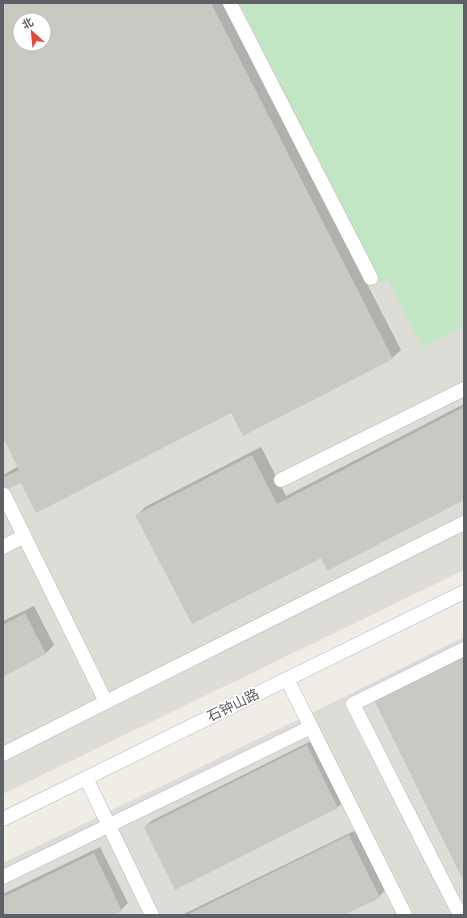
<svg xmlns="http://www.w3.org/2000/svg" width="467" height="918" viewBox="0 0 467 918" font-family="'IBM Plex Sans','Noto Sans SC',sans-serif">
<rect width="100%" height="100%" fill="#efede5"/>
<g fill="#dedcd7" fill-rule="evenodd">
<path d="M3,3H464V570L3,794ZM20,20H44V44H20Z"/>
<path d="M464,637V915H3V863L324,707Z"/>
</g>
<path fill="#c2e6c4" d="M239,3H464V326L423,347L388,280L381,284Z"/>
<g fill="#0003" fill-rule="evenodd">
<path d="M3,3H223L401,350L392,358L21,481L3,490V475L19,466L3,435ZM20,20H44V44H20Z"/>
<path d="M464,404V499L321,557L137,515L145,507L261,447L286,496Z"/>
<path d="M34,606L54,645L46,653L3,675V621Z"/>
<path d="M313,740L344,801L338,807L145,827L151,821Z"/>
<path d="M356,830L385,890L379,897L342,915H182Z"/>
<path d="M100,847L128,903L121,910L111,915H3V894Z"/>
</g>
<g fill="#cac8c2" fill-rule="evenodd">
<path d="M3,3H211L393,359L243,436L231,413L36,513L21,483L3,492V478L19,470L3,437ZM20,20H44V44H20Z"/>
<path d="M464,407V500L327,571L321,558L192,624L135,515L252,455L277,504Z"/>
<path d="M25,613L46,654L3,677V625Z"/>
<path d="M464,656V882L374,700Z"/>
<path d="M307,745L338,808L175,890L144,827Z"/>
<path d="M349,835L380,898L344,915H186Z"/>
<path d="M94,853L122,911L113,915H3V897Z"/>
</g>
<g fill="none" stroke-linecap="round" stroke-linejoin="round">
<g stroke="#b6b7bc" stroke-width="15">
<g id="minor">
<path d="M230,3L371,278"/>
<path d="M281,480L464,389"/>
<path d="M4,495L106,702L464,523"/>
<path d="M3,547L24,536"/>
<path d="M287,679L311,727"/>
<path d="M3,754L106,702"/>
<path d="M86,778L152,915"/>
<path d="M3,819L464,592"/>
<path d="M3,877L311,727L405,915"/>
<path d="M460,915L353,704L464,649"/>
</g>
</g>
<use href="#minor" stroke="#fff" stroke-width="14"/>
</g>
<g text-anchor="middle" stroke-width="3.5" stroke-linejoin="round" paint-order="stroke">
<g font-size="14" fill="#5d6065" stroke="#fff">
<text transform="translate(233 705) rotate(-26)" y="5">石钟山路</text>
</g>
</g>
<rect width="467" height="918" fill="none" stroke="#5d6065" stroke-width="8"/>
<g transform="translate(32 32) rotate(333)"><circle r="19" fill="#ffffff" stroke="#bebfc1"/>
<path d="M0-3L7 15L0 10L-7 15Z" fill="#e64a35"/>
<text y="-6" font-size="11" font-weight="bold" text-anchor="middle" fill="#5d6065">北</text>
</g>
</svg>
